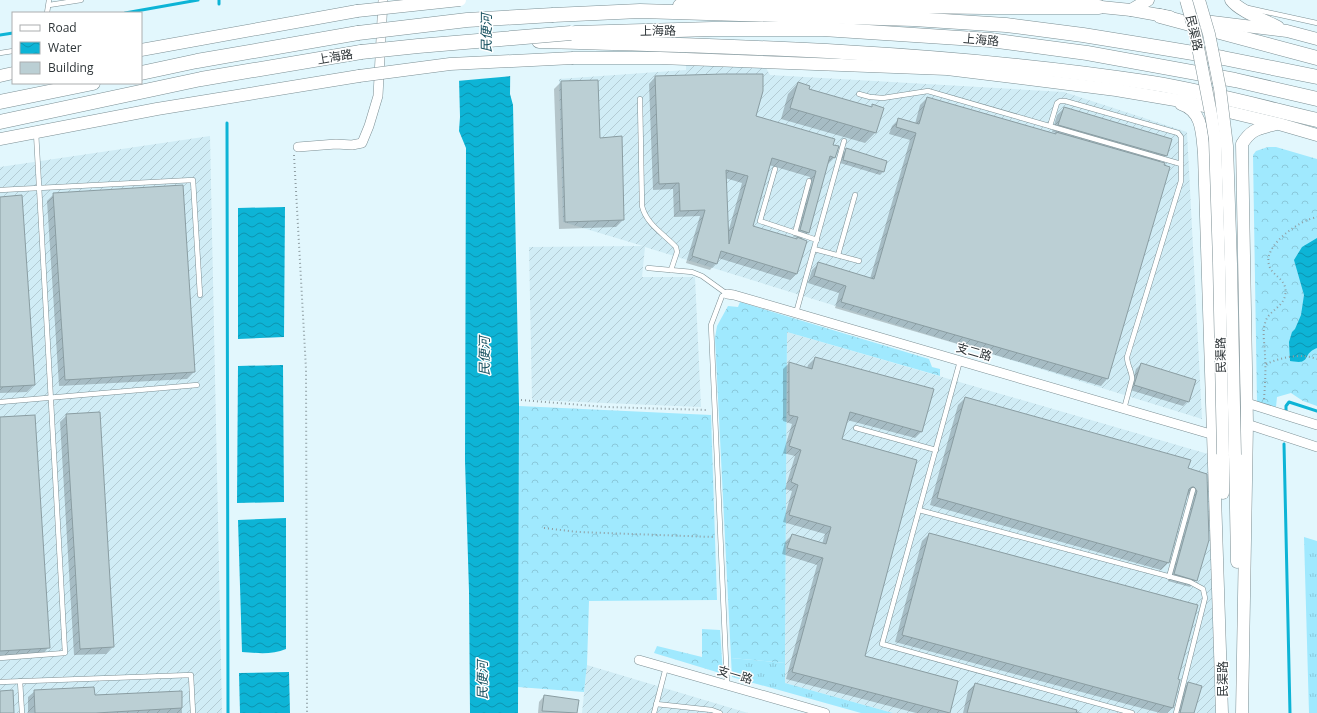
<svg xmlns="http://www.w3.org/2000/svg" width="1317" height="713" viewBox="0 0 1317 713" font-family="'Open Sans','Noto Sans SC',sans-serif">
<defs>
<pattern id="industrial-furrows" width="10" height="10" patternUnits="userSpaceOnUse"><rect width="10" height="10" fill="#d0ecf5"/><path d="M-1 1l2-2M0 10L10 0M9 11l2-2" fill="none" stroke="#b3cbd3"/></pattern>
<pattern id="grass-tufts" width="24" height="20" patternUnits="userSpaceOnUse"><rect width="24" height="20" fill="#a0e9fe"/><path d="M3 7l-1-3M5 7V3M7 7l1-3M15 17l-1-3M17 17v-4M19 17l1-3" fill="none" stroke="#8ac8da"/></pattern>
<pattern id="forest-crowns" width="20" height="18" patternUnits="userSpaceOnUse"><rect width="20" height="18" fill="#a0e9fe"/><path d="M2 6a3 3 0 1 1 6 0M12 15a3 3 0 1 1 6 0" fill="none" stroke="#8ac8da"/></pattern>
<pattern id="water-waves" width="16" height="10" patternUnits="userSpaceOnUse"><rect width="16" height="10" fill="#0db4d6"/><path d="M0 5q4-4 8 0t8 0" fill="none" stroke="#0d93af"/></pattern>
</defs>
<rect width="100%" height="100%" fill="#e2f7fd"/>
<g fill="url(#industrial-furrows)">
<path d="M761,59L770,75L1064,92L1187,132L1202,419L645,247L642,277H695L701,407L532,400L529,247L643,246L563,222L559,79L686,70V63Z"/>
<path d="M210,136L222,713H0V167Z"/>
<path d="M787,332L1208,454L1216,713H893L785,683Z"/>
<path d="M587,665L748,713H582Z"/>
</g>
<g fill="url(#grass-tufts)">
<path d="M1304,537L1317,541V713H1309Z"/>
<path d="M731,658L785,663V683L893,713H861L732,677Z"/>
</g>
<g fill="url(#forest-crowns)">
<path d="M1268,147H1276L1317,159V406L1303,401L1291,393L1277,397L1276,407L1257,402L1253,155L1256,151Z"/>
<path d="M740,302L929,359L932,367L940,369V376L787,332L785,663L731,658L715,338L717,326L728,306L738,307Z"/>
<path d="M519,406L711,415L717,600L589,601L587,665L584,692L518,687Z"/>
<path d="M702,629L720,630L723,674L654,653L657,646L702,657Z"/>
</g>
<g fill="url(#water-waves)">
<path d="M457,0H511L510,94L513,105L519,406L518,713H470L469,591L465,461L466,148L459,131L460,117Z"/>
<path d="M285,207L284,337L238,339V208Z"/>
<path d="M1317,238V348C1306,352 1308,359 1303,361C1300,363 1293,361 1290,361L1289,342L1292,332L1295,329L1301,315L1304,295L1294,260L1302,247Z"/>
<path d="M283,365L284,502L237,503L238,366Z"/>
<path d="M286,518V649C272,655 257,653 242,652L238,520Z"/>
<path d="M289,672L290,713H240L239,673Z"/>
</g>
<path fill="#e2f7fd" d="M455,0H513L512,76L457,81Z"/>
<g fill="#0003" fill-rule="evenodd">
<path d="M655,77L755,117L832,145L835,157L828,164L827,163L808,233L801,240L797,273L790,280L718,258L716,263L710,270L686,263L700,216L674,217L673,189L653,190L649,84ZM769,165L810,177L794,237L798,238L796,240L752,226ZM725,178L742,183L728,233Z"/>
<path d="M561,82L599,139L623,220L616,227L559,229L554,89Z"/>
<path d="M798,83L808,90L870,108L873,106L875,133L865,143L781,119L788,94Z"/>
<path d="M927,98L1055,135L1057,133L1052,132L1057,115L1064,108L1166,155L1159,162L1163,166L1168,168L1107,379L1101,386L835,308L839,293L808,283L812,270L819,263L870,279L910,140L889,134L892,126L899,119L915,124L920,105Z"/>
<path d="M846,150L883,172L880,175L840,163L843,153Z"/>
<path d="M54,194L194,372L187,379L59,386L47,201Z"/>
<path d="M0,198L34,385L27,392L0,393Z"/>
<path d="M815,358L922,431L915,438L847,420L841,440L863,656L957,681L949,713H916L786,679L817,565L782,554L785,542L792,535L822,544L825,534L783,522L792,491L785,489L795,456L783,453L792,424L783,421V369L789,363L807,368L808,365Z"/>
<path d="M1141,364L1188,401L1183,406L1130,390L1136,369Z"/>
<path d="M965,398L1206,474L1196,580L1190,587L1168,581L1190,498L1187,493L1168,563L1161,570L930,505L958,405Z"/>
<path d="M67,415L112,647L106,654L74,655L60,422Z"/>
<path d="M0,418L48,648L42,655L0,657Z"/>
<path d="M929,534L1177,680L1172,708L1167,713H1160L895,642L922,541Z"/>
<path d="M1188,683L1193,713H1177L1183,688Z"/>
<path d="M975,684L1083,713H963L968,691Z"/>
<path d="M35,691L94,696L181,692L182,713H28V697Z"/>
<path d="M544,696L578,700L576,713H538L539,702Z"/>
</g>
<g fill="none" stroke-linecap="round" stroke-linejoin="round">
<g stroke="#0db4d6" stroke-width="3">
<path d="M219,4V0"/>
<path d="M125,13L198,0"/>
<path d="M0,35L13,33"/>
<path d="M227,123L228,713"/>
<path d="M1286,411V406L1289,402L1317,411"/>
<path d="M1284,444L1290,713"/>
</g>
</g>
<g fill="#bbcfd4" stroke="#8a9da2" fill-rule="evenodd">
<path d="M723,74H763V91L756,116L835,139L833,145L839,146L835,158L830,156L809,233L800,230L816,171L772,158L753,226L797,239V237L807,241L797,274L721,251L717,264L692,256L705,210L680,211L679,183L659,184L655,76ZM726,170L748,176L729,244Z"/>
<path d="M598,80L600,138L622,136L624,220L565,222L561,81Z"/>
<path d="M798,82L810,86L809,89L872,107V104L884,108L876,133L790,108Z"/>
<path d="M927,97L1056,134V132L1165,163L1164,165L1170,167L1108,379L841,302L846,286L814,276L818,262L874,279L916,133L896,127L898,118L919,124Z"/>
<path d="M1064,107L1172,139L1167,156L1058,125Z"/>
<path d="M846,148L887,161L884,172L843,160Z"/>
<path d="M183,185L195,372L65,380L53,193Z"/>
<path d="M22,195L35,385L0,387V197Z"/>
<path d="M815,357L934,389L922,432L850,412L842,439L917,460L865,656L958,681L950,713L792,672L823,558L787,548L792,534L826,544L831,527L789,515L798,485L791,482L801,450L789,446L798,417L789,415V362L812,369Z"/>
<path d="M1141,363L1196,380L1189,402L1134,385Z"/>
<path d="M965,397L1191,460L1188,468L1207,474L1209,540L1197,581L1174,574L1197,491L1194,487H1192L1189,489L1169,563L937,498Z"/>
<path d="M100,412L114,647L80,649L66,414Z"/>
<path d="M35,415L50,648L0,651V417Z"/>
<path d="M929,533L1198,605L1178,679L1180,680L1173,708L902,635Z"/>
<path d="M1188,682L1202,686L1194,713H1180Z"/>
<path d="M975,683L1077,710L1076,713H967Z"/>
<path d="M94,687L95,695L182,691V708L96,713H35L34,690Z"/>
<path d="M13,690L14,713H0V691Z"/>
<path d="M544,695L579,700L577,713L542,711Z"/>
</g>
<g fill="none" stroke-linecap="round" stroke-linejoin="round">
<g stroke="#7c8f94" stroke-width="5.5">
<g id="service">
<path d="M49,5L81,0"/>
<path d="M1248,8L1317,23"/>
<path d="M47,13L49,0"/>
<path d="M0,53L13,51"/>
<path d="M859,94L870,97L883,98L928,91L1181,164"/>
<path d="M640,99L642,206C646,224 664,234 676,247L677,252L671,270"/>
<path d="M1050,126L1057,103L1060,101H1065L1171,131L1178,133L1181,137V181L1127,357C1127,365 1132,371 1132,379L1124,409"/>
<path d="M775,169L760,221L817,240"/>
<path d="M0,190L193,180L200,295"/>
<path d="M795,233L809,181"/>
<path d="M814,249L859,261"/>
<path d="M838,255L855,195"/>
<path d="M648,268L692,272L702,276L727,294L722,296L711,325L727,685"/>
<path d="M796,313L844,141"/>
<path d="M960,361L882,644L1132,713"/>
<path d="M0,402L197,385"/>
<path d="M856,428L936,450"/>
<path d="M919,510L1190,582L1203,589L1205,598L1176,713"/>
<path d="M1169,577L1193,490"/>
<path d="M0,658L65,653L36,132"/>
<path d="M20,681L22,713"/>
<path d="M0,682L191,675L193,713"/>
<path d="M656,704L712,710L720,713"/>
<path d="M654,713L666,667"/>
</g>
</g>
<g stroke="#7c8f94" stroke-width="10">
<g id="minor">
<path d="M298,147L336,144L352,145L362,143L369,126L378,96L383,0"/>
<path d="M727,294L734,295L796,313L1214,435"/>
<path d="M1247,403L1317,425"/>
<path d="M1247,424L1317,447"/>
<path d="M639,660L825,713"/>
</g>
</g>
<g stroke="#7c8f94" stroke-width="13">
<g id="secondary">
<path d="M1231,0C1240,12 1265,20 1278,27"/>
<path d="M1091,6L1131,10L1170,17"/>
<path d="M1131,10L1148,0"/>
<path d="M1196,20L1287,31L1317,39"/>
<path d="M141,50L357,11"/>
<path d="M573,58H660L947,69L1116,90L1187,102L1279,124L1317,135"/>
<path d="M0,76L13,73"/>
<path d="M1181,104C1203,111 1202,134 1204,154L1222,713"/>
<path d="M0,139L157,109L359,76"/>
<path d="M1235,455L1237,562"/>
<path d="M1223,493V454"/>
<path d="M1242,713L1247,424L1242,144C1252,128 1259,129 1276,124"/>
</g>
</g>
<g stroke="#7c8f94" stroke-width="15">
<g id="trunk">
<path d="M680,6L701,3L983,7H1099"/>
<path d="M553,15L640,11L913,19L1006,25L1083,35L1163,48L1223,58L1317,77"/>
<path d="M1160,16L1317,58"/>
<path d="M575,33L712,29H823L990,40L1087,53L1235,80L1317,99"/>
<path d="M539,41C744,46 949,52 1152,83C1207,92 1262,107 1317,120"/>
<path d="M141,73L197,61L358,33"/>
<path d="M0,102L93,83"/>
<path d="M0,122L201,79L361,52"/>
</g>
</g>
<g stroke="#8f9ea3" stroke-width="2" stroke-dasharray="1 3" stroke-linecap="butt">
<path d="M294,155L306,369L307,713"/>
<path d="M1266,364C1282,357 1301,353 1317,359"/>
<path d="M1264,399C1265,385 1266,371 1265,356C1265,346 1262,333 1265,323C1268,311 1282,308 1285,296C1289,279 1272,277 1269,265C1263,245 1300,220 1317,217"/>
<path d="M521,400L606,407L707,410"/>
<path d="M544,528L578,532L713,537"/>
</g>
<use href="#service" stroke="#fff" stroke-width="4.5"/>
<use href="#minor" stroke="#fff" stroke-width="9"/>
<use href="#secondary" stroke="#fff" stroke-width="12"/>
<use href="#trunk" stroke="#fff" stroke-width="14"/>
<g stroke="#7c8f94" stroke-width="13" stroke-linecap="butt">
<g id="secondary-bridge">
<path d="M1186,0L1195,32L1211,114L1215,139L1219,262L1223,454"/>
<path d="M1199,0L1209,34L1220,89L1227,146L1231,264L1235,455"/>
<path d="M357,11L460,0"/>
<path d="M359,76L450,64L573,58"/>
</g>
</g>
<g stroke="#7c8f94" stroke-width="15" stroke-linecap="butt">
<g id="trunk-bridge">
<path d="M358,33L467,20L553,15"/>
<path d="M361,52L418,46L571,33"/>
</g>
</g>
<use href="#secondary-bridge" stroke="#fff" stroke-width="12"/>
<use href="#trunk-bridge" stroke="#fff" stroke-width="14"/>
</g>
<g text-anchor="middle" stroke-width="3" stroke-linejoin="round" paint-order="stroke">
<g font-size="12" fill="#2e3538" stroke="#fff">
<text transform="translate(658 31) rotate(-1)" y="4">上海路</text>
<text transform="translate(1194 33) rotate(77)" y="4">民渠路</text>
<text transform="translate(981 40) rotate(5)" y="4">上海路</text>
<text transform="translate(335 57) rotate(-10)" y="4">上海路</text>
<text transform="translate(974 352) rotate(16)" y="4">支二路</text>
<text transform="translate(1221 355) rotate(-91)" y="4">民渠路</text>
<text transform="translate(735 675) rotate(16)" y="4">支一路</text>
<text transform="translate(1223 679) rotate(-90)" y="4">民渠路</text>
</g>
<g font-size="13" font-style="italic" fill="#16505f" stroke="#fff">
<text transform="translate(486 33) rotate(-90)" y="5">民便河</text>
<text transform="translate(484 356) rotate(-90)" y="5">民便河</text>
<text transform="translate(482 680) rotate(-90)" y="5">民便河</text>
</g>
</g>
<rect x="12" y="12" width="130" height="72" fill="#ffffff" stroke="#abaeaf"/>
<rect x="20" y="25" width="20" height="6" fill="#ffffff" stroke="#abaeaf"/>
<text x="48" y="32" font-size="12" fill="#2e3538">Road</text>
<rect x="20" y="42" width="20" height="12" fill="url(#water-waves)" stroke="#abaeaf"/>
<text x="48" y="52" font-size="12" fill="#2e3538">Water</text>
<rect x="20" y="62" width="20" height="12" fill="#bbcfd4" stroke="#abaeaf"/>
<text x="48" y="72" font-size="12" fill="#2e3538">Building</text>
</svg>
